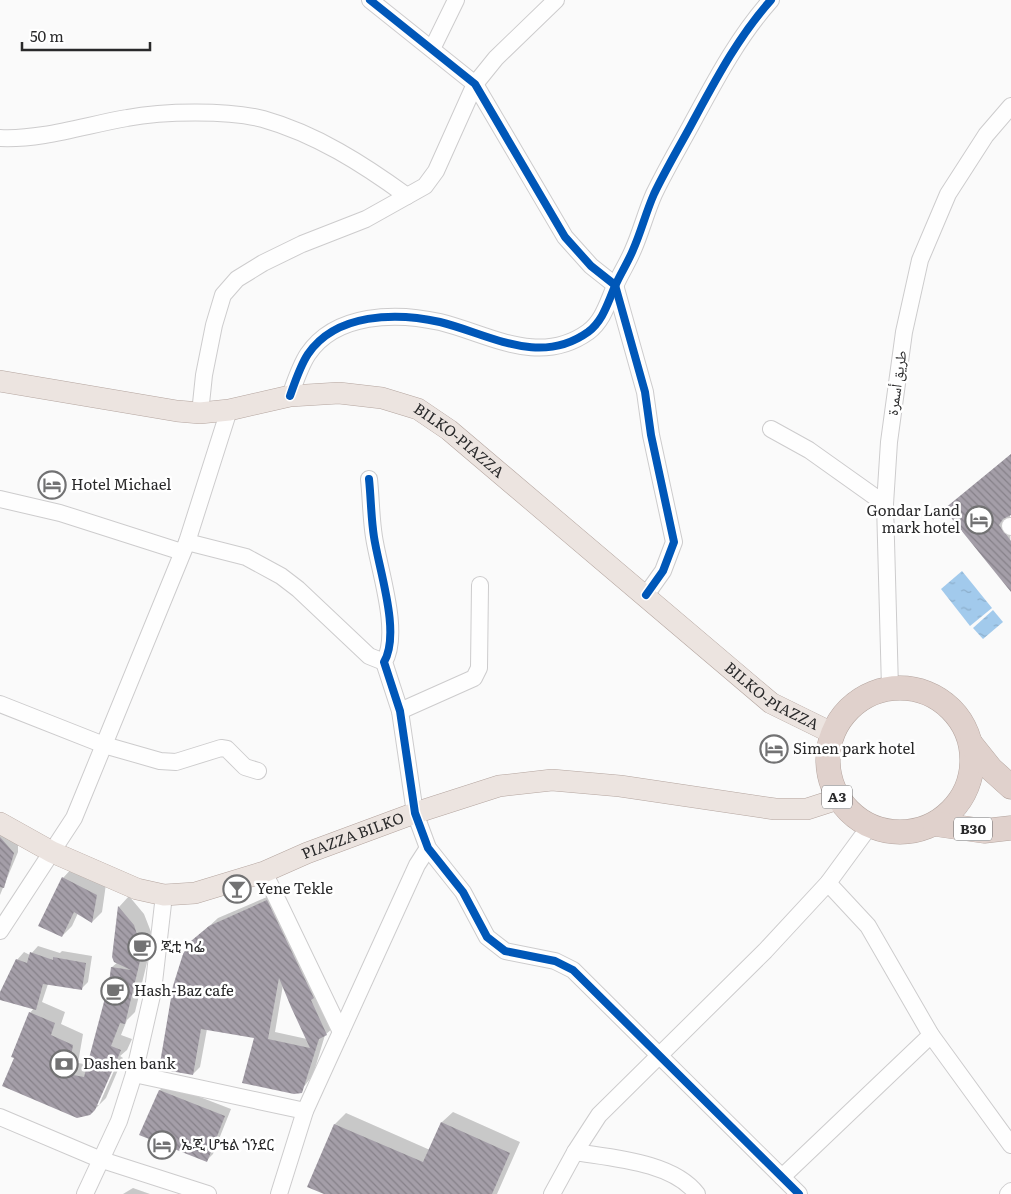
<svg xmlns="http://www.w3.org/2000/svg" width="1011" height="1194" viewBox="0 0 1011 1194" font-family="Literata,'Noto Naskh Arabic','Noto Sans Ethiopic',serif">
<defs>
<pattern id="water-ripples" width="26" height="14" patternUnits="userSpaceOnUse" patternTransform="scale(1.25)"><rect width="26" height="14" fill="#a2caec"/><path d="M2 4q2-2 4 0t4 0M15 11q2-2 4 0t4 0" fill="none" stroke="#8caecb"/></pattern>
<pattern id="building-back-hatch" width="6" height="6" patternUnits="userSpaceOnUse" patternTransform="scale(1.25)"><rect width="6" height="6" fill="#a49ea8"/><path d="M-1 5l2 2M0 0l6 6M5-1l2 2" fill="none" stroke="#868189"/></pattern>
</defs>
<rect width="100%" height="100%" fill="#fafafa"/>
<g fill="url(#water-ripples)">
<path d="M962,571L992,608L970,626L941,589Z"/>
<path d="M993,610L1003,622L983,639L973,628Z"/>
</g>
<g fill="#0003" fill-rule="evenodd">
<path d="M1011,454L1010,515L1011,590L946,509Z"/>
<path d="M0,833L18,843V852L0,895Z"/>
<path d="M73,867L106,884L102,912L92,922L78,913L72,926L62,936L63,878Z"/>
<path d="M274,894L334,1027L325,1035L313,1075L299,1093L244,1082L255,1037L207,1029L200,1067L193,1074L192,942L218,918ZM283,985L307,1039L275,1032Z"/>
<path d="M129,896L144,914L151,932L150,950L135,1012L127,1020L121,1035L132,1039L127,1050L120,1056L123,1058L106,1098L99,1105L117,1064L115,1063L96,1105H99L95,1109L16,1058L30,1013L34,1008L0,999V995L17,960L24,952L30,955L38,946L60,953L62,951L92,956L88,982L81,989L48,984L42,1002L65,1012L61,1024L83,1034L78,1063L89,1065L110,983L112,967L118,962L113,957L119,907Z"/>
<path d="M166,1084L231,1109L213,1154L206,1161L141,1134L160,1090Z"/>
<path d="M453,1112L520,1142L497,1194H327L309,1186L335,1124L346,1113L430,1150L442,1122Z"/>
<path d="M133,1188L150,1194H123Z"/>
</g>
<g fill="url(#building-back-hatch)" fill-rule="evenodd">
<path d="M1011,454V515L1003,519L999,525L1011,541V592L944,509Z"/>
<path d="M0,837L14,853L4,888L0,887Z"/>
<path d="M62,877L97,895L92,923L74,912L62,937L38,926Z"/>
<path d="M267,900L314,998L311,1000L327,1035L319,1039L302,1093L294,1094L242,1083L254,1038L201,1029L193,1075L159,1069L173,986L183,954L191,941L209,926ZM279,978L291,1007L310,1048L268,1039Z"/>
<path d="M118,906L134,925L140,944V961L125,1024L120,1023L111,1046L121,1050L116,1062L107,1060L105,1065L113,1069L95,1110L90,1115L77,1118L2,1086L14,1058L11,1057L29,1012L55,1023L51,1035L73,1045L68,1074L84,1077L109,983L111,967L131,970L114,962L112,957Z"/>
<path d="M30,952L53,960V957L86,963L82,990L43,984L36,1010L0,1000V992L16,959L27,963Z"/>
<path d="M159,1090L225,1116L207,1162L139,1135Z"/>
<path d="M441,1122L510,1153L492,1194H324L307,1187L334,1124L423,1162Z"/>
</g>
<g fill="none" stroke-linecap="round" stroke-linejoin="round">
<g stroke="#cdcccd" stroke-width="18">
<g id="minor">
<path d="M370,0L475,84L565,237L591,266L615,285L645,392L651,435L674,542L663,571L646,595"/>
<path d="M432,49L456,0"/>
<path d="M0,138C42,140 86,125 127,118C163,111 228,110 263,119C316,134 363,164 407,196"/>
<path d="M290,396C295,382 300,366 308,354C336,313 396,312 440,322C489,334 539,367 588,332C604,320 608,301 616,284C621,273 628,262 633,250C641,232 646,212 654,194C665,171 678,149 690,127C714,83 737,38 771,0"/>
<path d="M200,413L204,375L214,325L223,295L237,279L263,263L302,244L366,219L425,186L436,171L475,84L496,58L556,0"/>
<path d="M771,429L809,450L885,504"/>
<path d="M369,479C371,498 371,518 374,537C379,570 401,633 384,662L400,711L415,813L428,848L463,892L487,937L505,951L555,961L573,970L799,1194"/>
<path d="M0,499L60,513L182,552"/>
<path d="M1010,526L1011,527"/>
<path d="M187,542L246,557L281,576L298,589L369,656L384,662"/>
<path d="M890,688L885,504L889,442L904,332L920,260L948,194L986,135L1011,106"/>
<path d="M0,704L104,745L160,761L176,762L221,748L227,749L245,767L258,771"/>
<path d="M400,711L474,678L479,668L480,585"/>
<path d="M264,872L341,1032"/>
<path d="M828,883L868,926L931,1035L1011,1145"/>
<path d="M0,931L74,818L187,542L229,410"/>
<path d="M134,1074L305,1111"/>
<path d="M0,1117L99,1159L208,1194"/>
<path d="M575,1152C612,1158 673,1162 697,1194"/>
<path d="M782,1177L931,1035"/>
<path d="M85,1194L119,1121L134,1074L153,991L164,895"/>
<path d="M279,1194L305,1111L417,865L428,848"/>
<path d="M552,1194L575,1152L599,1115L765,951L828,883L869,827"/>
<path d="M1008,1194L1011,1191"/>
</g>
</g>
<g stroke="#b4a59f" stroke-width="22">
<g id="major">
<path id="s1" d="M0,381L177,411L200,413L229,410L290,396L339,393L382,398L418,409L449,430L771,703L832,733"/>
<path id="s2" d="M0,823L52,852L137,889L164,895L195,893L264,872L307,853L415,813L499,786L552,780L620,786L775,809H807L838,799"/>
</g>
</g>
<g stroke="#b4a59f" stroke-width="25">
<g id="highway">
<circle cx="900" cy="760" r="72"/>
<path d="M971,744L991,769L1011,787"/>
<path d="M935,824L984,831L1011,828"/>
</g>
</g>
<use href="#minor" stroke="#fefefe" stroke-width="16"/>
<use href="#major" stroke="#ece4e0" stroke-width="21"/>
<use href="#highway" stroke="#e0d1cc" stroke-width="24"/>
<g stroke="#fff" stroke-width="11">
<g id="cycleway">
<path d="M370,0L475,84L565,237L591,266L615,285L645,392L651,435L674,542L663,571L646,595"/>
<path d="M290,396C295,382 300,366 308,354C336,313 396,312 440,322C489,334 539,367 588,332C604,320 608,301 616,284C621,273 628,262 633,250C641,232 646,212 654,194C665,171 678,149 690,127C714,83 737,38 771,0"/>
<path d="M369,479C371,498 371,518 374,537C379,570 401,633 384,662L400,711L415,813L428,848L463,892L487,937L505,951L555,961L573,970L799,1194"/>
</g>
</g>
<use href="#cycleway" stroke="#0057b8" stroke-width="8"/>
</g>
<defs>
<g id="hotel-ring" transform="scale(1.4375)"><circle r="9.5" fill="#fff" stroke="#727273" stroke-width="1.5"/><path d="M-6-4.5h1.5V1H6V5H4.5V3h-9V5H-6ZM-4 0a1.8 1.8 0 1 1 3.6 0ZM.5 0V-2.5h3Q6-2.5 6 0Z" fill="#727273"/></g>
<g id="bar-ring" transform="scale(1.4375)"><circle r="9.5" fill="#fff" stroke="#727273" stroke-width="1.5"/><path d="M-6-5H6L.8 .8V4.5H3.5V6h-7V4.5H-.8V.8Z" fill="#727273"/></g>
<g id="cafe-ring" transform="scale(1.4375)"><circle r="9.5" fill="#fff" stroke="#727273" stroke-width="1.5"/><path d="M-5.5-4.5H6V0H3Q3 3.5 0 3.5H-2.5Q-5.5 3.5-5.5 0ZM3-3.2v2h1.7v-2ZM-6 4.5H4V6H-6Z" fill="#727273"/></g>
<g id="bank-ring" transform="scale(1.4375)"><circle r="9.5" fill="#fff" stroke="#727273" stroke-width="1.5"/><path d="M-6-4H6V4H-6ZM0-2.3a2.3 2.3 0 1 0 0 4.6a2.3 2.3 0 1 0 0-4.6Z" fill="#727273"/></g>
</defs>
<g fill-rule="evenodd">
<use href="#hotel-ring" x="52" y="485"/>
<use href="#hotel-ring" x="979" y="520"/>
<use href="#hotel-ring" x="774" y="749"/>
<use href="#bar-ring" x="237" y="889"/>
<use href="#cafe-ring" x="142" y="947"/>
<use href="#cafe-ring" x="115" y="991"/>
<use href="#bank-ring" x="64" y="1064"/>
<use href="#hotel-ring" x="162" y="1145"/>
</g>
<g text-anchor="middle" stroke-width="5" stroke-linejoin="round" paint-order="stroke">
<g fill="#fff" stroke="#69696a" stroke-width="1">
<rect x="822" y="785.5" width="30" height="23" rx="4"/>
<rect x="954" y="817.5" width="38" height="23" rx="4"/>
</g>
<g font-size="14" font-weight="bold" fill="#29292a">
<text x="837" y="802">A3</text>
<text x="973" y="834">B30</text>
</g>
<g font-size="15" fill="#29292a" stroke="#fff">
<text transform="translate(897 383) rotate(-82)" y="5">طريق أسمرة</text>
<text dy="5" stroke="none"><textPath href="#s1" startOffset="476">BILKO-PIAZZA</textPath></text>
<text dy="5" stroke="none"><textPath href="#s1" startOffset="881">BILKO-PIAZZA</textPath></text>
<text dy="5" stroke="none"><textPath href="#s2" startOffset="379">PIAZZA BILKO</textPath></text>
</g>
<g font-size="15" fill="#29292a" stroke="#fff" text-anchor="start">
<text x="71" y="490">Hotel Michael</text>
<text x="960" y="516" text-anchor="end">Gondar Land<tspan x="960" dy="17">mark hotel</tspan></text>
<text x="793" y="754">Simen park hotel</text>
<text x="256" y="894">Yene Tekle</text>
<text x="161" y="952">ጂቲ ካፌ</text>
<text x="134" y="996">Hash-Baz cafe</text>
<text x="83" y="1069">Dashen bank</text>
<text x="181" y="1150">ኤጂ ሆቴል ጎንደር</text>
</g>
</g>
<path d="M22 42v8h128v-8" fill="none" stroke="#29292a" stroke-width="2.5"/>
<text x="30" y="42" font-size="15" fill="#29292a" stroke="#ffffff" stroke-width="4" paint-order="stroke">50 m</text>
</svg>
